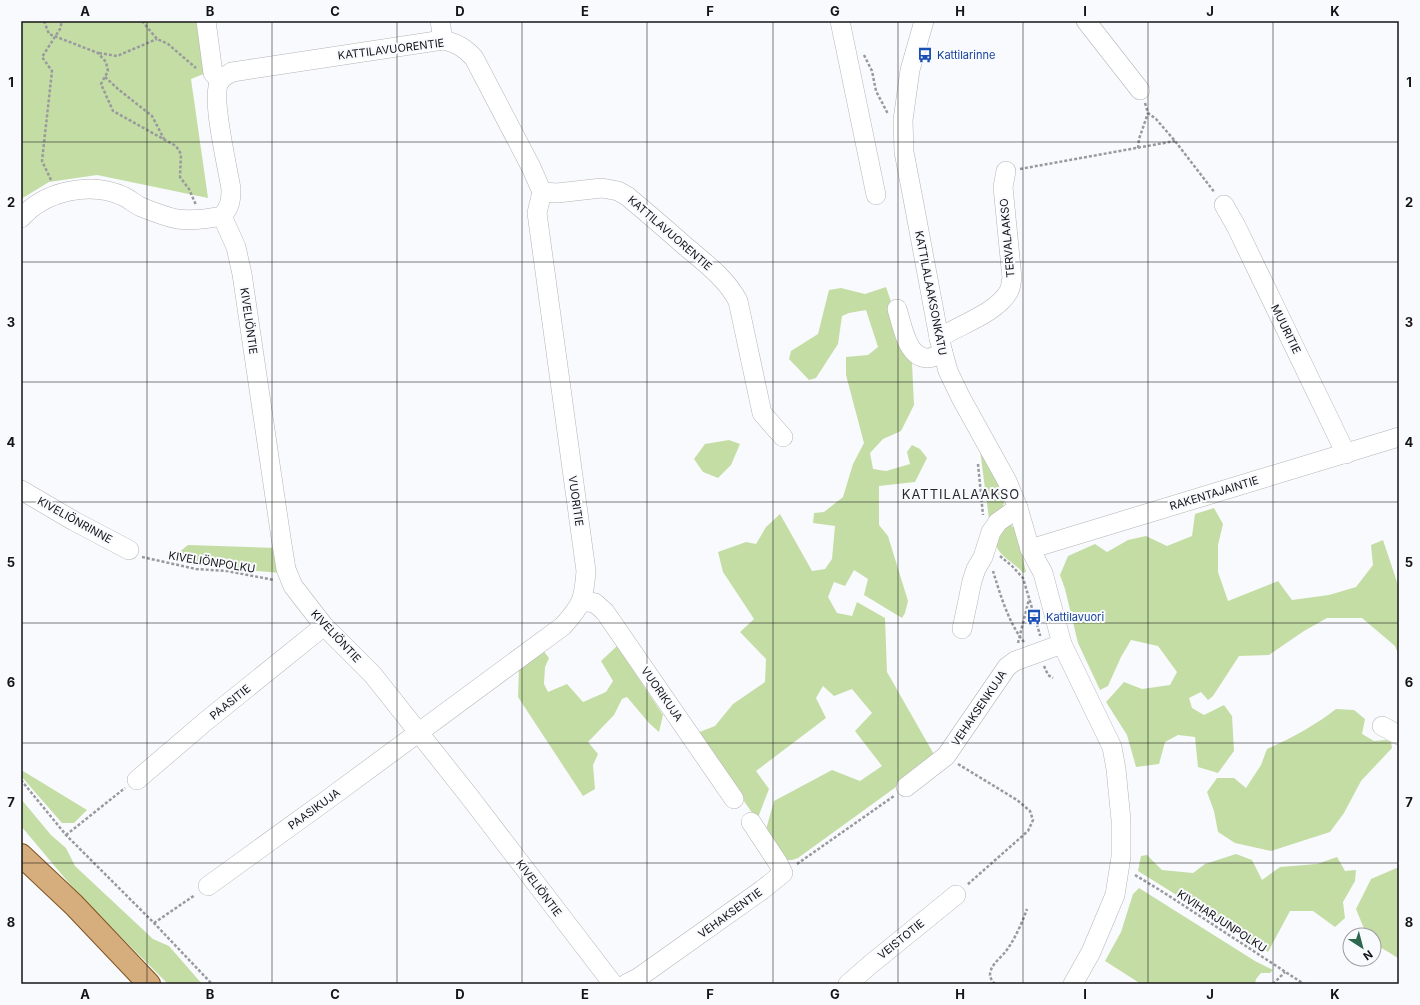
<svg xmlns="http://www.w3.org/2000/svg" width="1420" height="1005" viewBox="0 0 1420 1005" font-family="Inter,sans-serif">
<rect width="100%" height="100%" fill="#f9fafe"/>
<g fill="#c4dda4">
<path d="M21,21H214L206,73L191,79L208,198L97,175L49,182L21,199Z"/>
<path d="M886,287L912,363L914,405L901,431L883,439L870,453L873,469L886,471L910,464L907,452L912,445L920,449L927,458L915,482L879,486V525L888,536L908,601L905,613L902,618L864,595L868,579L854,570L845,586L834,582L828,597L837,613L852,616L857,602L885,618L887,672L936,758L798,858L792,860H787L765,833L774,801L832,770L860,781L882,766L855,731L872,713L852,689L834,696L823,686L816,698L826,718L756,771L769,789L757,820L697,733L715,726L733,704L765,682L766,659L740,632L754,619L723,572L718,552L746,542L756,544L766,527L780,514L812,571L825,569L832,559L835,526L813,523L814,513L824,512L843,497L853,464L864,443L846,375V357L868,355L878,347L866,310L849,313L842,316L838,344L816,378L809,380L789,359L791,351L818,334L829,290L841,288L865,294Z"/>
<path d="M729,440L740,444L731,465L718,478L703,472L694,459L705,444Z"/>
<path d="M980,450L1004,495C1006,509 999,512 989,519Z"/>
<path d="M1214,508L1223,524L1218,545V572L1228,601L1278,581L1292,600L1329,595L1356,587L1373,565L1371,545L1383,540L1399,588V656L1395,646L1362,618H1327L1304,631L1269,655L1239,656L1213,696L1208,700L1201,692L1189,698L1192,708L1204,715L1224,705L1232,716L1234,751L1218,773L1198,767L1195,737L1178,735L1165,742L1159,764L1136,767L1127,735L1106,702L1124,682L1142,689L1170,685L1177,672L1158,646L1131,640L1121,657L1108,686L1100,690L1078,643L1065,589L1060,575L1068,556L1095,544L1107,552L1128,540L1146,536L1167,546L1192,536L1195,514Z"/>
<path d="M1010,524L1016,530L1026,572L1023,573C1011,558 990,554 997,532Z"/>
<path d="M188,545L278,548L281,573L234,569L173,557Z"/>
<path d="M617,646L663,715L659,732L649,723L627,697L622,699L614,715L588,742L598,754L593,765L595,789L583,796L518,697L519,669L542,649L549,658L545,667L544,684L548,692L567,684L583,702L606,692L613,681L601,661Z"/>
<path d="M1336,709L1354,710L1365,719L1362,734L1374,741L1386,740L1391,742L1392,748L1361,781L1344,813L1330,832L1271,851L1235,843L1218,832L1214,811L1207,792L1217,778H1234L1246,788L1261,765L1267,749C1292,738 1314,726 1336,709Z"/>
<path d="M23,771L87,810L74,823H62L21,776V773Z"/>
<path d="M21,799L51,835L66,848L75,866L153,939L169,946L202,984H168L79,895L21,826Z"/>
<path d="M1236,854L1252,860L1262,880L1280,867L1317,864L1337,857L1345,871L1356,870L1355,881L1343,902L1345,918L1335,927L1313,911H1290L1268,952L1138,871L1141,856L1147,855L1162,870L1193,873L1205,864Z"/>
<path d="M1399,867V958H1398L1380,947L1374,941V935H1369L1365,931L1356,909L1371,879Z"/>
<path d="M1139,888L1255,961L1273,970L1270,973H1261L1256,979L1255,984H1141L1105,961L1121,932L1133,894Z"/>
</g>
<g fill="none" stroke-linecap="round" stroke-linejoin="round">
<g stroke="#b4b4b8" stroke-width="20">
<g id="minor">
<path d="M206,21L213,73L220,81"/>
<path d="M440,21L443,40"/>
<path d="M840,21L876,195"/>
<path d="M924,21L910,70L903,120L904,152L914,204L939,338L948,371L961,398L1007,481L1018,508L1030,549L1043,573L1062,644L1112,747L1116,769L1121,820V857L1115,895L1091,952L1073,984"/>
<path d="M1086,21L1140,90"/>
<path d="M1224,205L1236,226L1346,454"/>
<path d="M222,216L236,247L242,274L281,538L286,569L293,586L324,626L373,675L469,796L613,984"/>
<path d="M21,218C45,191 90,181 123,196C129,199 135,204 141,207C151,211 167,217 177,219C192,221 207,219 222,216C230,207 231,201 231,189C228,169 210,95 220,81C222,77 229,74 232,72L443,40C457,43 465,48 474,58L531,167L542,192L557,193L602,188L618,191L627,196C646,212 666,229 685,246C704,262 726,278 738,301L762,413L783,437"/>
<path d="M897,309C902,324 907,358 927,358C932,358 938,355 943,353"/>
<path d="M939,338C959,325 997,313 1009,291C1011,287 1011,282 1012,278L1003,187L1006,171"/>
<path d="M21,490L74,521L129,550"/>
<path d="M1030,549L1399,437"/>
<path d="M582,601L595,603L605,612L734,799"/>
<path d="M962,629L972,581L976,569L983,557L991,532L998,522L1018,508"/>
<path d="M1382,726L1399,735"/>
<path d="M137,780L206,721L324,626"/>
<path d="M906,787L946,756L1007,667L1015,661L1062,644"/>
<path d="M208,886L331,797L563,626C582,605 584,599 586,571L537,213L542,192"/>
<path d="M626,984L638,978L762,890L783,873L778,863L751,822"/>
<path d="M848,984L871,964L956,895"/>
</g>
</g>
<g stroke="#805420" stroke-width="24">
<path id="major" d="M21,855L74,905L149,984"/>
</g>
<g stroke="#999a9d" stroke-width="2.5" stroke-dasharray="3 2" stroke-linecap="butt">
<path d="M44,21L49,34L98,53L106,62L108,71L101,84L113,111L176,146L181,154L180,177L189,189L196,205"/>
<path d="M142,21L157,39L168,44L196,68"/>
<path d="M99,53L117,56L157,39"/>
<path d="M864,55L872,71L876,91L888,114"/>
<path d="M105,77L118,89L152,116L164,139"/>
<path d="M1145,103L1148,113L1156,119L1175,141L1215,193"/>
<path d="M1138,148L1139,139L1148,113"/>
<path d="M1020,169L1175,141"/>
<path d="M51,180L42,161L52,71L42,57L60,29L62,21"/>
<path d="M978,464L983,515"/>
<path d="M1000,556L1012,566L1023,578L1040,635V636"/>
<path d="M142,557L196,569L227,571L274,580"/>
<path d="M993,571C1000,594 1009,624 1024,642"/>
<path d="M1018,643L1029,599"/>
<path d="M1044,666L1048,675L1053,678"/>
<path d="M958,764L1017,800L1030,811L1033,820L1028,831L967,885"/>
<path d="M21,780L66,835L154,923L212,984"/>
<path d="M66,835L125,788"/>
<path d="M797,864L894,796"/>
<path d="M1135,875L1163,892L1304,984"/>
<path d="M154,923L195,895"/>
<path d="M995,984C992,981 990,978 990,974C991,964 1001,958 1006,951C1015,939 1022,923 1027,909"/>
<path d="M1273,984L1285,972"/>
</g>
<use href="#minor" stroke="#fff" stroke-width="19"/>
<use href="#major" stroke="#d6ad7c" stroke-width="22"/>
</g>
<path fill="none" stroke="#141416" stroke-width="1" stroke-opacity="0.55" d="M147,21V984M272,21V984M397,21V984M522,21V984M647,21V984M773,21V984M898,21V984M1023,21V984M1148,21V984M1273,21V984M21,142H1399M21,262H1399M21,382H1399M21,502H1399M21,623H1399M21,743H1399M21,863H1399"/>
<defs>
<g id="bus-bare" transform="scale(1.2)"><path d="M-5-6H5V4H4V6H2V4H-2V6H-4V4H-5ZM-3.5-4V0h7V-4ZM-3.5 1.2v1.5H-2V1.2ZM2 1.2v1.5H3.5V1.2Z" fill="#1a4fb4" stroke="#f9fafe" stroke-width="2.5" paint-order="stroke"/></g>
</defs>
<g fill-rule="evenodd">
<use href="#bus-bare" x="925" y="55"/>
<use href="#bus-bare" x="1034" y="617"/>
</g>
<g text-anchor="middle" stroke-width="4" stroke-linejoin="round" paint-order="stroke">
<g font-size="11" fill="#141416" stroke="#f9fafe">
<text transform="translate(391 49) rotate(-7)" y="4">KATTILAVUORENTIE</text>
<text transform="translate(670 233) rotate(41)" y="4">KATTILAVUORENTIE</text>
<text transform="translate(1007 238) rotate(-95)" y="4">TERVALAAKSO</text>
<text transform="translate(931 293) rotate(79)" y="4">KATTILALAAKSONKATU</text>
<text transform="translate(249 321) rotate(82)" y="4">KIVELIÖNTIE</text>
<text transform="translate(1286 329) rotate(64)" y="4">MUURITIE</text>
<text transform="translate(1214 493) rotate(-17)" y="4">RAKENTAJAINTIE</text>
<text transform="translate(576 501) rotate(82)" y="4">VUORITIE</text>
<text transform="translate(75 520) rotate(29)" y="4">KIVELIÖNRINNE</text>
<text transform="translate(212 562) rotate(9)" y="4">KIVELIÖNPOLKU</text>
<text transform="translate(336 636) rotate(47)" y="4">KIVELIÖNTIE</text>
<text transform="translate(662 694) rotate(55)" y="4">VUORIKUJA</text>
<text transform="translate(230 702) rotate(-39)" y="4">PAASITIE</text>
<text transform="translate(979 708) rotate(-56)" y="4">VEHAKSENKUJA</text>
<text transform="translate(314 809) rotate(-36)" y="4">PAASIKUJA</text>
<text transform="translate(539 888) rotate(53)" y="4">KIVELIÖNTIE</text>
<text transform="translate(730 913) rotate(-36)" y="4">VEHAKSENTIE</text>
<text transform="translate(1222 921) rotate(33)" y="4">KIVIHARJUNPOLKU</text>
<text transform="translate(901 939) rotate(-39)" y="4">VEISTOTIE</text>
</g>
<g font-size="11" fill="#164399" stroke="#f9fafe" text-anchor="start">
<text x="937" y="59">Kattilarinne</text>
<text x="1046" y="621">Kattilavuori</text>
</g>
<g font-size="13" letter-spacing="1" fill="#292a2d" stroke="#f9fafe">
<text x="961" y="499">KATTILALAAKSO</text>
</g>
</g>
<rect width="1420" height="1005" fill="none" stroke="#f9fafe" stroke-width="44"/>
<g transform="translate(1362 947) rotate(144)"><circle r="19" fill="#f9fafe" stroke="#9d9ea1"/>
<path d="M0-3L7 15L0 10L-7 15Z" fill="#2d6750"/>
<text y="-6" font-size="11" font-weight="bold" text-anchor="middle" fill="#141416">N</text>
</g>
<rect x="22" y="22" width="1376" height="961" fill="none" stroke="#141416" stroke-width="1.5"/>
<g font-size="13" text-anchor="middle" font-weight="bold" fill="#141416">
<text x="85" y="16">A</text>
<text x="210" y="16">B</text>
<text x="335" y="16">C</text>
<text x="460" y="16">D</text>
<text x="585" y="16">E</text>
<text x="710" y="16">F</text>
<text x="835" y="16">G</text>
<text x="960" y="16">H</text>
<text x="1085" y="16">I</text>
<text x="1210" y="16">J</text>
<text x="1335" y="16">K</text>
<text x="11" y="87">1</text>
<text x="1409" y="87">1</text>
<text x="11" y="207">2</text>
<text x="1409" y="207">2</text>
<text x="11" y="327">3</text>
<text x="1409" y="327">3</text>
<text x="11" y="447">4</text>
<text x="1409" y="447">4</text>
<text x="11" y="567">5</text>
<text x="1409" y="567">5</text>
<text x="11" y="687">6</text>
<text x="1409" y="687">6</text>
<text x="11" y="807">7</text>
<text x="1409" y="807">7</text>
<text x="11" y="927">8</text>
<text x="1409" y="927">8</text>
<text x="85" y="999">A</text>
<text x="210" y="999">B</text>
<text x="335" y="999">C</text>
<text x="460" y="999">D</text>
<text x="585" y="999">E</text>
<text x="710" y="999">F</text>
<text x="835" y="999">G</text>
<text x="960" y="999">H</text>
<text x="1085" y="999">I</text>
<text x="1210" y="999">J</text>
<text x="1335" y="999">K</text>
</g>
</svg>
